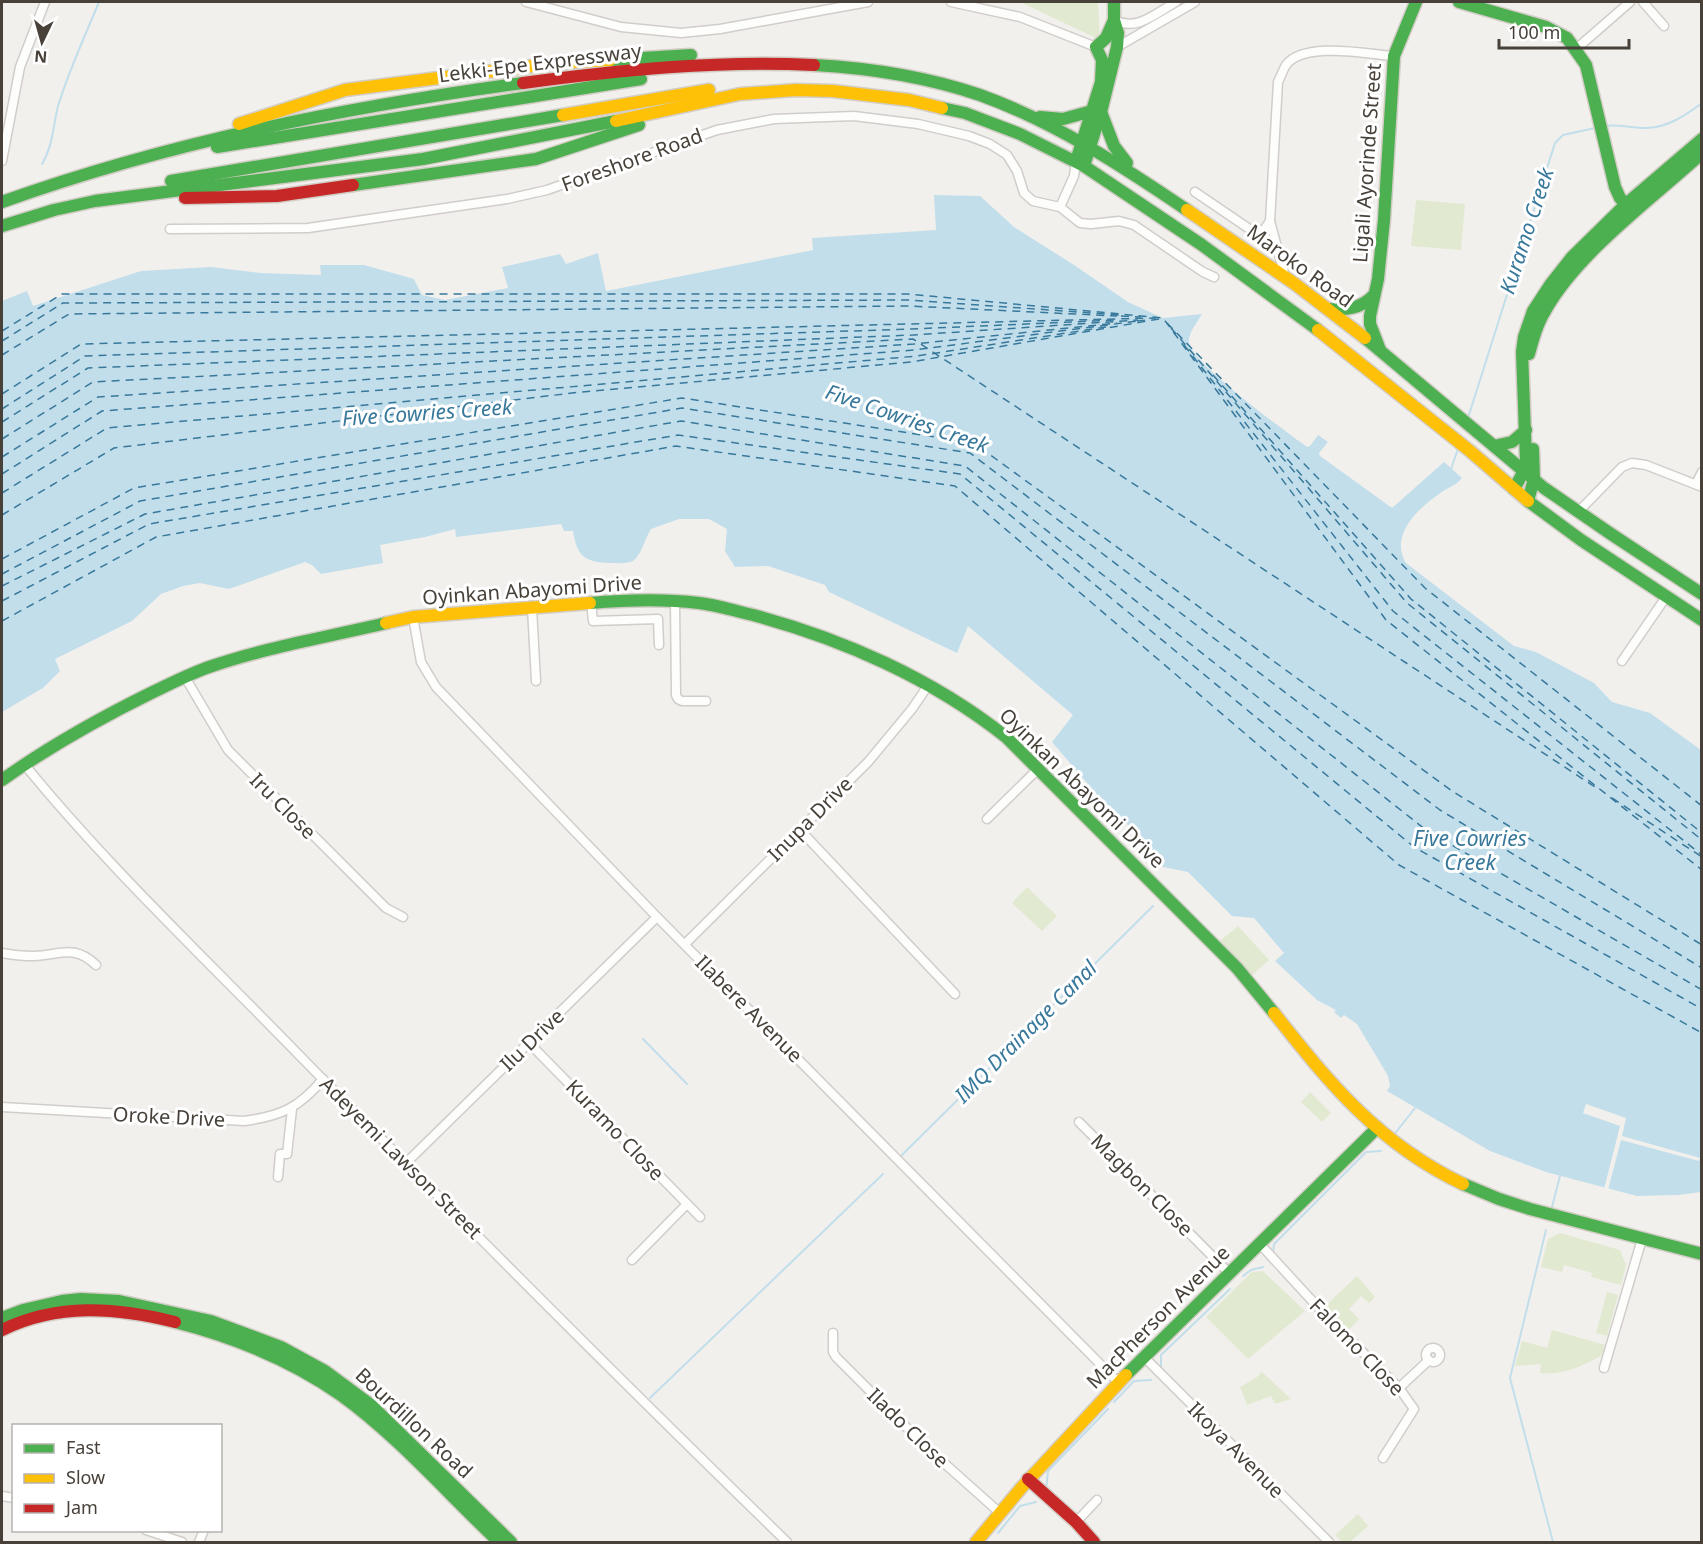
<svg xmlns="http://www.w3.org/2000/svg" width="1703" height="1544" viewBox="0 0 1703 1544" font-family="'Noto Sans',sans-serif">
<rect width="100%" height="100%" fill="#f2f0ed"/>
<g fill="#e1e9d0">
<path d="M1020,2H1098L1100,40Z"/>
<path d="M1416,200L1465,204L1461,250L1411,246Z"/>
<path d="M1027,887L1057,916L1042,931L1012,903Z"/>
<path d="M1238,926L1269,960L1251,976L1220,941Z"/>
<path d="M1310,1092L1331,1113L1322,1122L1301,1102Z"/>
<path d="M1560,1233L1620,1250L1626,1265L1621,1285L1591,1277L1592,1273L1564,1265L1562,1272L1541,1267L1548,1239Z"/>
<path d="M1263,1271L1305,1311L1248,1359L1206,1317L1252,1272Z"/>
<path d="M1357,1276L1375,1297L1369,1303L1361,1296L1349,1309L1359,1319L1346,1333L1322,1309Z"/>
<path d="M1607,1292L1618,1295L1607,1336L1596,1333Z"/>
<path d="M1552,1330L1605,1345L1602,1355C1581,1367 1564,1375 1540,1373L1541,1364L1515,1366L1522,1341L1547,1348Z"/>
<path d="M1262,1372L1291,1399L1275,1404L1271,1396L1247,1405L1240,1387L1257,1377Z"/>
<path d="M1358,1514L1368,1526L1350,1542H1342L1335,1535Z"/>
</g>
<path fill="#c2deeb" d="M934,195L980,196L1014,227L1074,265L1128,302L1163,318L1202,314C1197,323 1188,333 1189,343C1193,364 1286,432 1307,447L1310,446L1318,435L1328,442L1319,453L1320,456L1392,508L1444,462L1462,478C1456,486 1446,488 1439,494C1418,509 1389,535 1406,563L1514,646L1536,652L1594,683L1612,702L1650,713L1701,750V1192L1678,1195L1637,1196L1546,1172L1490,1151L1387,1091L1390,1086L1388,1076L1357,1024L1344,1015L1341,1018L1334,1012L1336,1010L1317,1000L1275,961L1284,953L1254,918L1232,916L1188,872L1163,867L1143,849L1130,827L1110,810L1052,742L1073,715L968,626L957,653L829,592L825,585L768,566L735,567L725,551L727,529L709,519H679L651,529C645,538 642,554 633,561C627,564 617,563 610,563C585,562 577,557 573,531H564L561,524L456,537L455,529L425,537L380,545L383,563L321,574L312,565L305,562L229,589L200,583L183,586L161,594L132,621L55,659L60,671L43,688L2,712V301L27,291L33,306L141,271L211,267L261,273L321,275L320,265H364L414,279L422,295L445,300L508,288L502,267L560,254L566,264L598,253L606,291L813,250L812,238L936,230Z"/>
<path fill="#f2f0ed" d="M1586,1104L1626,1118L1622,1136L1700,1158L1699,1161L1621,1140L1608,1190L1604,1189L1620,1126L1583,1113Z"/>
<g fill="none" stroke-linecap="round" stroke-linejoin="round">
<g stroke="#c2deeb" stroke-width="2">
<path d="M1604,126C1619,124 1631,128 1646,128C1667,128 1686,115 1702,103"/>
<path d="M42,164C53,146 53,126 58,106C69,70 85,36 99,2"/>
<path d="M1468,418L1555,143L1563,135L1595,128"/>
<path d="M1451,469L1458,449"/>
<path d="M643,1039L687,1084"/>
<path d="M1393,1136L1415,1108"/>
<path d="M899,1158L1153,906"/>
<path d="M1551,1211L1560,1176"/>
<path d="M1546,1230L1510,1378L1553,1542"/>
<path d="M1273,1254L1274,1244L1366,1152L1381,1151"/>
<path d="M1243,1276L1251,1270L1263,1267"/>
<path d="M1161,1369V1355L1230,1289"/>
<path d="M650,1398L883,1174"/>
<path d="M1114,1402L1134,1381L1151,1380"/>
<path d="M1046,1490L1048,1471L1108,1409"/>
<path d="M998,1533L1020,1506L1036,1502"/>
</g>
<g stroke="#38789b" stroke-width="1.5" stroke-dasharray="8 6" stroke-linecap="butt">
<path d="M1121,316L1141,317"/>
<path d="M1137,321L1147,320"/>
<path d="M1167,323L1425,588L1702,806"/>
<path d="M1171,328L1407,603L1702,840"/>
<path d="M2,331L62,294H908L1163,318L1386,620L1702,870"/>
<path d="M2,341L63,303L909,300L1120,315"/>
<path d="M1184,345L1393,611L1702,855"/>
<path d="M2,355L69,314L908,306L1117,316"/>
<path d="M1213,375L1411,599L1702,833"/>
<path d="M2,394L81,344L1156,318"/>
<path d="M2,409L85,356L912,329L1116,320"/>
<path d="M2,422L88,368L913,335L1138,320"/>
<path d="M2,439L93,382L913,339L1595,787"/>
<path d="M2,457L98,397L914,344L1117,323"/>
<path d="M2,474L102,411L914,350L1138,321"/>
<path d="M2,493L107,428L917,356L1112,326"/>
<path d="M2,515L114,448L572,393L911,362L1159,319"/>
<path d="M2,559L134,488L682,398L974,443L1452,791L1702,945"/>
<path d="M2,574L140,501L682,408L970,453L1440,810L1702,968"/>
<path d="M2,586L145,514L681,421L965,466L1426,830L1702,990"/>
<path d="M2,601L149,524L678,435L960,474L1414,847L1702,1009"/>
<path d="M2,621L156,537L676,446L955,486L1399,865L1702,1033"/>
<path d="M1612,798L1702,857"/>
</g>
<g stroke="#d0cdca" stroke-width="11">
<g id="street">
<path d="M526,2L621,27L681,33L720,29L868,2"/>
<path d="M951,2L1020,17L1096,47"/>
<path d="M1643,2L1664,26"/>
<path d="M1114,20C1137,32 1156,13 1176,2"/>
<path d="M1117,47L1195,2"/>
<path d="M1576,49L1630,2"/>
<path d="M2,161L20,67L45,2"/>
<path d="M1195,192L1251,230H1264L1270,221L1278,82C1281,76 1283,70 1286,65C1304,41 1367,54 1394,56"/>
<path d="M1060,207L1074,176L1076,161"/>
<path d="M1270,221L1284,273"/>
<path d="M170,229L308,228L507,199L547,190L717,130L774,119L854,116L918,124L969,136L990,144L1007,155L1017,171L1024,193L1033,201L1060,207L1080,223L1091,224L1119,221L1134,225L1203,272L1214,277"/>
<path d="M1696,484L1702,472"/>
<path d="M1578,512L1622,467L1632,463L1646,465L1702,487"/>
<path d="M591,602L593,621L658,619L659,645"/>
<path d="M675,602L676,695L678,699L682,701H706"/>
<path d="M532,608L536,681"/>
<path d="M413,617L421,662L436,687L657,917L1118,1382"/>
<path d="M1622,661L1666,597"/>
<path d="M185,677L228,750L386,908L403,917"/>
<path d="M24,764C108,867 206,959 299,1055C460,1219 622,1382 787,1542"/>
<path d="M987,819L1038,769"/>
<path d="M800,830L955,994"/>
<path d="M685,944L868,762L912,709L927,687"/>
<path d="M2,953C12,955 24,956 34,956C61,955 74,944 96,965"/>
<path d="M529,1043L700,1217"/>
<path d="M2,1107L244,1121C281,1116 299,1108 323,1079"/>
<path d="M1079,1122L1229,1273"/>
<path d="M406,1163L657,917"/>
<path d="M278,1177L280,1154H287L292,1109"/>
<path d="M1259,1243L1327,1317L1399,1388L1414,1409L1383,1458"/>
<path d="M632,1260L687,1204"/>
<path d="M833,1333V1352L836,1357L925,1446L1000,1513"/>
<circle cx="1433" cy="1355" r="7"/>
<path d="M1144,1357L1329,1542"/>
<path d="M1604,1368L1642,1239"/>
<path d="M1399,1388L1429,1360"/>
<path d="M2,1496L14,1498"/>
<path d="M1076,1522L1097,1500"/>
<path d="M146,1530L182,1542"/>
<path d="M199,1542L204,1530"/>
</g>
</g>
<g stroke="#d2cdc5" stroke-width="15">
<g id="fast">
<path d="M1459,2L1546,27L1567,38L1586,65L1615,187L1620,198L1631,210"/>
<path d="M610,60L691,55"/>
<path d="M814,65C870,68 927,77 980,95C1055,122 1122,166 1187,210"/>
<path d="M942,108L965,113L1020,134L1084,166L1202,245L1318,330"/>
<path d="M1101,112L1114,146L1127,163"/>
<path d="M1040,117L1063,119L1092,111"/>
<path d="M217,147L641,79"/>
<path d="M1076,161L1101,82L1102,60L1096,47L1106,38L1114,20"/>
<path d="M1084,166L1101,112L1117,47L1118,33L1114,20V2"/>
<path d="M171,181L563,115"/>
<path d="M353,185L536,159L639,125"/>
<path d="M2,202C170,142 346,107 523,83"/>
<path d="M2,226L54,210L95,201L423,159L616,121"/>
<path d="M1329,309C1346,310 1360,309 1373,296"/>
<path d="M1365,338L1544,488L1611,534L1702,594"/>
<path d="M1380,350L1370,324V316L1378,279L1384,220L1394,56L1416,2"/>
<path d="M1529,354C1533,339 1537,324 1545,311C1578,252 1652,199 1702,153"/>
<path d="M1494,446L1512,442L1526,430"/>
<path d="M1514,489L1524,471L1526,461L1522,352L1524,337L1533,311L1550,285L1572,257L1626,204L1702,139"/>
<path d="M1528,501L1534,479L1533,449"/>
<path d="M1528,501L1581,540L1702,620"/>
<path d="M590,603C626,600 664,599 699,603C717,605 735,611 753,615C843,639 933,679 1006,737L1237,968L1274,1013"/>
<path d="M2,780C50,746 100,718 153,692C172,683 191,673 212,666C268,647 328,637 386,623"/>
<path d="M1463,1184L1499,1199L1530,1209L1702,1254"/>
<path d="M2,1318L23,1310L62,1301L81,1299L119,1301L211,1321L281,1347L325,1371L371,1405L511,1542"/>
<path d="M175,1322C234,1337 291,1360 341,1395C398,1436 448,1494 499,1542"/>
<path d="M1126,1375L1377,1128"/>
</g>
</g>
<g stroke="#d2cdc5" stroke-width="15">
<g id="slow">
<path d="M563,115L709,90"/>
<path d="M616,121L740,94L796,90L833,91L909,100L942,108"/>
<path d="M239,124L345,90L556,63L610,60"/>
<path d="M1187,210L1295,284L1365,338"/>
<path d="M1318,330L1470,451L1528,501"/>
<path d="M386,623L413,617L590,603"/>
<path d="M1274,1013C1330,1084 1379,1144 1463,1184"/>
<path d="M976,1542L1022,1487L1126,1375"/>
</g>
</g>
<g stroke="#d2cdc5" stroke-width="15">
<g id="jam">
<path d="M523,83C619,70 717,60 814,65"/>
<path d="M185,198L277,196L353,185"/>
<path d="M2,1330C57,1303 116,1307 175,1322"/>
<path d="M1028,1479L1076,1522L1094,1542"/>
</g>
</g>
<use href="#street" stroke="#fdfdfc" stroke-width="8"/>
<use href="#fast" stroke="#4caf50" stroke-width="12"/>
<use href="#slow" stroke="#ffc107" stroke-width="12"/>
<use href="#jam" stroke="#c62828" stroke-width="12"/>
</g>
<g text-anchor="middle" stroke-width="6" stroke-linejoin="round" paint-order="stroke">
<g font-size="20" fill="#474139" stroke="#fff">
<text transform="translate(540 63) rotate(-7)" y="7">Lekki-Epe Expressway</text>
<text transform="translate(632 160) rotate(-20)" y="7">Foreshore Road</text>
<text transform="translate(1367 163) rotate(-86)" y="7">Ligali Ayorinde Street</text>
<text transform="translate(1300 266) rotate(36)" y="7">Maroko Road</text>
<text transform="translate(532 590) rotate(-4)" y="7">Oyinkan Abayomi Drive</text>
<text transform="translate(1082 788) rotate(44)" y="7">Oyinkan Abayomi Drive</text>
<text transform="translate(283 806) rotate(45)" y="7">Iru Close</text>
<text transform="translate(810 819) rotate(-45)" y="7">Inupa Drive</text>
<text transform="translate(749 1009) rotate(45)" y="7">Ilabere Avenue</text>
<text transform="translate(532 1040) rotate(-44)" y="7">Ilu Drive</text>
<text transform="translate(169 1117) rotate(3)" y="7">Oroke Drive</text>
<text transform="translate(615 1130) rotate(46)" y="7">Kuramo Close</text>
<text transform="translate(401 1158) rotate(45)" y="7">Adeyemi Lawson Street</text>
<text transform="translate(1142 1185) rotate(45)" y="7">Magbon Close</text>
<text transform="translate(1158 1317) rotate(-45)" y="7">MacPherson Avenue</text>
<text transform="translate(1357 1347) rotate(46)" y="7">Falomo Close</text>
<text transform="translate(414 1423) rotate(43)" y="7">Bourdillon Road</text>
<text transform="translate(908 1428) rotate(44)" y="7">Ilado Close</text>
<text transform="translate(1236 1450) rotate(45)" y="7">Ikoya Avenue</text>
</g>
<g font-size="21" font-style="italic" fill="#38789b" stroke="#fff">
<text transform="translate(1527 231) rotate(-72)" y="7">Kuramo Creek</text>
<text transform="translate(427 413) rotate(-4)" y="7">Five Cowries Creek</text>
<text transform="translate(907 419) rotate(19)" y="7">Five Cowries Creek</text>
<text x="1470" y="846">Five Cowries<tspan x="1470" dy="24">Creek</tspan></text>
<text transform="translate(1026 1032) rotate(-45)" y="7">IMQ Drainage Canal</text>
</g>
</g>
<rect width="1703" height="1544" fill="none" stroke="#474139" stroke-width="6"/>
<rect x="12" y="1424" width="210" height="108" fill="#ffffff" stroke="#b5b3b0" stroke-width="1.5"/>
<rect x="24" y="1444" width="30" height="9" fill="#4caf50" stroke="#b5b3b0" stroke-width="1.5"/>
<text x="66" y="1454" font-size="18" fill="#474139">Fast</text>
<rect x="24" y="1474" width="30" height="9" fill="#ffc107" stroke="#b5b3b0" stroke-width="1.5"/>
<text x="66" y="1484" font-size="18" fill="#474139">Slow</text>
<rect x="24" y="1504" width="30" height="9" fill="#c62828" stroke="#b5b3b0" stroke-width="1.5"/>
<text x="66" y="1514" font-size="18" fill="#474139">Jam</text>
<g transform="translate(42 42) rotate(185)" stroke="#ffffff" stroke-width="4.5" paint-order="stroke">
<path d="M0-4.5L10 22L0 15L-10 22Z" fill="#474139"/>
<text y="-9" font-size="16" font-weight="bold" text-anchor="middle" fill="#474139">N</text>
</g>
<path d="M1499 39v9h130v-9" fill="none" stroke="#474139" stroke-width="3"/>
<text x="1508" y="39" font-size="18" fill="#474139" stroke="#ffffff" stroke-width="4.5" paint-order="stroke">100 m</text>
</svg>
